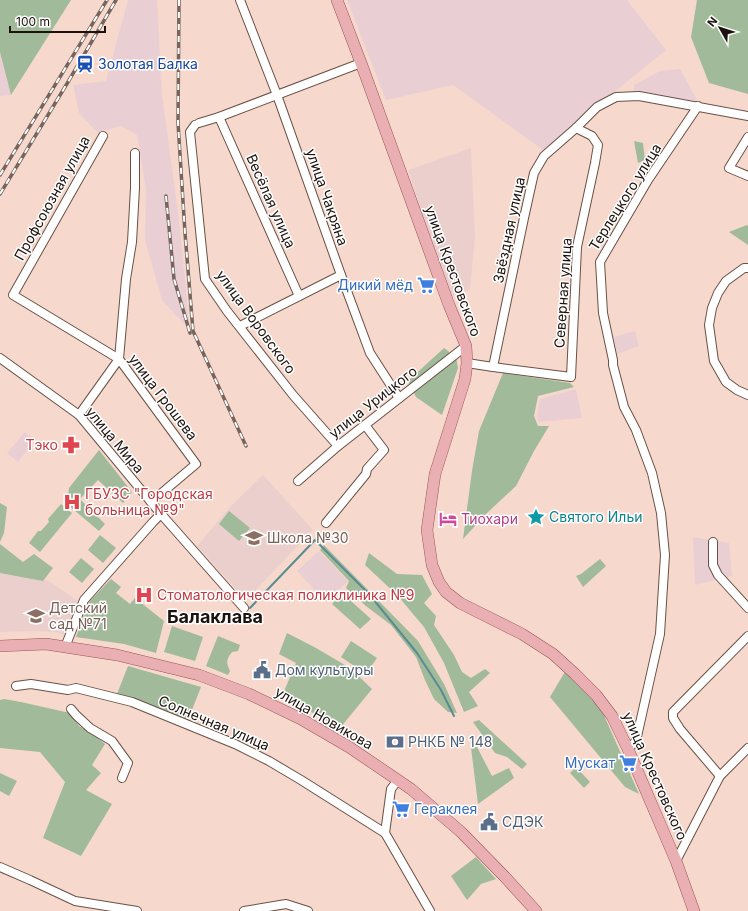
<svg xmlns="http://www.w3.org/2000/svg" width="748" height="911" viewBox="0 0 748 911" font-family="Inter,sans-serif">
<rect width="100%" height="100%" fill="#f6d9cc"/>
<g fill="#e9cfd4">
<path d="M128,0H157L162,94L179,220L189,320L184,324L162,300L145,240L146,189L137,135L121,126L98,133L79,113L73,85L106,81Z"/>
<path d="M347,0H627L666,50L543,150L453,85L386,100Z"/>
<path d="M0,52L11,95L0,96Z"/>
<path d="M680,69L698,102L634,91V85L660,71Z"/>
<path d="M635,331L639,346L617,354L614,337Z"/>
<path d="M576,389L582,418L539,422L537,417L540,399Z"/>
<path d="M25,432L35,440L18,462L7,453Z"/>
<path d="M693,537L729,543L732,576L695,585Z"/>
<path d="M319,551L348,581L326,602L297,571Z"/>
</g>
<g fill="#eacfcc">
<path d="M471,148L475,237L470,290L450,297L408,170Z"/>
<path d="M263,475L313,530L246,600L197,546L231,506Z"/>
<path d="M0,572L49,581L78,601L65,635L55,632L34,631L0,632Z"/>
</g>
<g fill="#a0ba9a">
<path d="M0,0H71L11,95L0,52Z"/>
<path d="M697,0H748V94L709,83L691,37Z"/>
<path d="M634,141L643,143L645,160L638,163Z"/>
<path d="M748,226V245L729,232L747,225Z"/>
<path d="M444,348L456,357L458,368L442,415L416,397L408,381Z"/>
<path d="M503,373L570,383L574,387L538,396L534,416L538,426H549L534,451L516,486L487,513L463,539L472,471L479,431Z"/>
<path d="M99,450L132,492L123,503L98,480L80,499L105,524L99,531L67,504L69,488Z"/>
<path d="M0,503L7,507L4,533L0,542Z"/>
<path d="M61,504L72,513L40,552L29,543L38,531H41L49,522L48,519Z"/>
<path d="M229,511L250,528L239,541L219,524Z"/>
<path d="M100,535L116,548L103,563L88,550Z"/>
<path d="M0,544L23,562L34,554L53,568L43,581L0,573Z"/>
<path d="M324,545L418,641L444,684L457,713L448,712L434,699L425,680L416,657L391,625L366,606L346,588L349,581L320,550Z"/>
<path d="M369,553L397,574L422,575L432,594L424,603L436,616L434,625L454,655L462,672L471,678L485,669L490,673L469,692L478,706L464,712L444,663L424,627L398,596L365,565Z"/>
<path d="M81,558L94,569L82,583L69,572Z"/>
<path d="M600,559L606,566L583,587L576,576L581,574Z"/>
<path d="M111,579L121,587L116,593L130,604L135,598L164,621L156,653L124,644L76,637L89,602Z"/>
<path d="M342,593L371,619L360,629L332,604Z"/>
<path d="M172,626L203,637L195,661L164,652Z"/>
<path d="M287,633L316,648L350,668L372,689L340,728L282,696L296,663L279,654Z"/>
<path d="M218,636L240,645L238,651L232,652C226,660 226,662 230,671L228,675L206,666Z"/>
<path d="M351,641L377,658L366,674L341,657Z"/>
<path d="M128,666L201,687L188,720L117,694Z"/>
<path d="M566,670L602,711L639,794L625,787L550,697Z"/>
<path d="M4,699L21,702L70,713L79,726L93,734L105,744L92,765L101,773L86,790L112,804L81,856L43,838L65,782L40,752L0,748V700Z"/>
<path d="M479,720L527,764L522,769L507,757L495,753L473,722Z"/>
<path d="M471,747H477L492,776L509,768L514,778L478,804Z"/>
<path d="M576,767L590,782L584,788L570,773Z"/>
<path d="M0,773L17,781L9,796L0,791Z"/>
<path d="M476,857L496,879L481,884L467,900L451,876Z"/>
</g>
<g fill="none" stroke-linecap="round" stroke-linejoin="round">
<path stroke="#5b8a93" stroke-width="2" d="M250,608L315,540L369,594L417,653L441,690L454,716"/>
<g stroke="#695146" stroke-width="10">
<g id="minor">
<path d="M240,0L277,95L341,275L370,353L399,398"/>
<path d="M219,117L299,296"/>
<path d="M199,123L219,117L361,63"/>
<path d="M195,125L190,132L205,279L227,311L293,395L338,446"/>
<path d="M103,136L13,295L119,359L196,464L151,502"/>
<path d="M748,137L729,168L748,176"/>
<path d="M748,268H744L726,281L718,293L712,308L709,325L714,361L726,382L737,390L748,395"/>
<path d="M240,326L341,275"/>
<path d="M0,358L79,415L161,514L244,608"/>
<path d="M467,363L493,367L524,218L534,173L544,156L576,128L597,107L616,97L639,96L748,116"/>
<path d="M493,367L571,377L577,247L595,163L598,145L592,136L576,128"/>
<path d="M79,415L119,359L126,279L132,242L135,188V153"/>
<path d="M298,481L338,446L466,346"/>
<path d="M326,523L366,474L367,469L384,450L365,425"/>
<path d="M713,542V565L718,575L748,608"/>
<path d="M65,647L84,600L153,522L161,514"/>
<path d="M16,686L31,684L68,690L76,688L132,702L235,744L269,761L301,780L385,833"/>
<path d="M71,709L76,715L90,728L112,741L128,763L122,778"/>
<path d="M628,749L636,741L660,634L665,555L661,513L652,473L636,430L624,407L613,365V360L603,313L600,262L648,180L698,106"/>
<path d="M720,776L680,729L673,718V712L748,636"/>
<path d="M398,780L391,789L385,833L430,911"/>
<path d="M676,861L720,776L748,748"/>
<path d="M0,867L30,880L75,901L137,911"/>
<path d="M244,911L286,904L308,911"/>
</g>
</g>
<g stroke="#985558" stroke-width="12">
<g id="major">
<path d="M337,0L361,63L449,305L466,346L467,363L465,379L435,474L427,530L432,565L439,582L446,592L460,603L522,634L553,654L575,674L596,695L612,716L628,749L676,861L694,911"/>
<path d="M0,646L46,644L117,655L199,675L249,694L301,719L349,747L411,789L461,832L505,877L536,911"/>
</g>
</g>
<use href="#minor" stroke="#fff" stroke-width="8"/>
<use href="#major" stroke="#eaafb3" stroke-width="11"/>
<g stroke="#76645d" stroke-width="3.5">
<g id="rail">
<path d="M179,0L178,123L185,233L193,331L246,446"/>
<path d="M0,175L107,0"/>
<path d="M0,194L68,82L116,0"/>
<path d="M166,196L174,279L190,333"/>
</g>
</g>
<use href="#rail" stroke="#fff" stroke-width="2" stroke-dasharray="6" stroke-linecap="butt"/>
</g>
<defs>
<g id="station-bare" transform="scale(1.38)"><path d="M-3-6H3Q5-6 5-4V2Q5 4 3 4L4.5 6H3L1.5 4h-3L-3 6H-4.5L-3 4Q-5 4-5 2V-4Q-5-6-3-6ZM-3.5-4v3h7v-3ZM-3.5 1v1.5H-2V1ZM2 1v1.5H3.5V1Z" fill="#1a4fb4" stroke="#fff" stroke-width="2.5" paint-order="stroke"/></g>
<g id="supermarket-bare" transform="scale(1.38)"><path d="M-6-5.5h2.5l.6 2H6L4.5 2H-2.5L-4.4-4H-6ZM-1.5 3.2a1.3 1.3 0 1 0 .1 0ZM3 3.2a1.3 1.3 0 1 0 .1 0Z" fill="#3f7fe0" stroke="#fff" stroke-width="2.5" paint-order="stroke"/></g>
<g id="pharmacy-bare" transform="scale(1.38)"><path d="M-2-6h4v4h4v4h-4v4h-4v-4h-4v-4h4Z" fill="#e0444e" stroke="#fff" stroke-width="2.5" paint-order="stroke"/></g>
<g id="hospital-bare" transform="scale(1.38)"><path d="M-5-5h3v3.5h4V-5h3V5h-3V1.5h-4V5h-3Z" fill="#e0444e" stroke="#fff" stroke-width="2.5" paint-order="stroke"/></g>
<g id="sight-bare" transform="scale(1.38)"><path d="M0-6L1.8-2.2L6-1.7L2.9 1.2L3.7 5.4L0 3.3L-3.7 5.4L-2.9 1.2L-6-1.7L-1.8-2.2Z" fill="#0f9aa8" stroke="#fff" stroke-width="2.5" paint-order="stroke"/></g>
<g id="hotel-bare" transform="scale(1.38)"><path d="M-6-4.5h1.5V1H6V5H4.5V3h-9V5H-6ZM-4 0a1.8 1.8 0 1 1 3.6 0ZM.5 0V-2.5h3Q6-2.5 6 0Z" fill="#d1479c" stroke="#fff" stroke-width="2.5" paint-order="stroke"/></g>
<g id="school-bare" transform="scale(1.38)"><path d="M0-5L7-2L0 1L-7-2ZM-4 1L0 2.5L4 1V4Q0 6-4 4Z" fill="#8d6e63" stroke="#fff" stroke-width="2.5" paint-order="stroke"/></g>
<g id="civic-bare" transform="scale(1.38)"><path d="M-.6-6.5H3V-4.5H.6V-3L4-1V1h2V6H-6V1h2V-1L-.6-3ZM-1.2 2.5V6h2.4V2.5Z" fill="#5c6f8a" stroke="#fff" stroke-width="2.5" paint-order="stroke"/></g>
<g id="bank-bare" transform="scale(1.38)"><path d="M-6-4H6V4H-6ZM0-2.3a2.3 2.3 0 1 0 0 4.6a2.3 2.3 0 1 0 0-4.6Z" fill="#5c6f8a" stroke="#fff" stroke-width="2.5" paint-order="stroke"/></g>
</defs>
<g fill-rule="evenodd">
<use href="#station-bare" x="85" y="64"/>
<use href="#supermarket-bare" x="426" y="285"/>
<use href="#pharmacy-bare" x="71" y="445"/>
<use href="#hospital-bare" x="72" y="502"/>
<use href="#sight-bare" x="536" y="517"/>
<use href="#hotel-bare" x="448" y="519"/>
<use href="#school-bare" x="254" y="538"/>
<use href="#hospital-bare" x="144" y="595"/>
<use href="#school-bare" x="36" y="616"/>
<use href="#civic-bare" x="262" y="670"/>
<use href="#bank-bare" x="395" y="742"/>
<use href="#supermarket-bare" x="628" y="763"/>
<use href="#supermarket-bare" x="401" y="809"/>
<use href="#civic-bare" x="489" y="822"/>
</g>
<g text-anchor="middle" stroke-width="3" stroke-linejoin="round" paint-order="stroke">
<g font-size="14" fill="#164399" stroke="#fff" text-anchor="start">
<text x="98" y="69">Золотая Балка</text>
</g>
<g font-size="14" fill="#1b110d" stroke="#fff">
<text transform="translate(327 197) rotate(71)" y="5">улица Чакряна</text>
<text transform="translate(625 197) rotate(-58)" y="5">Терлецкого улица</text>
<text transform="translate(52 198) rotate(-61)" y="5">Профсоюзная улица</text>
<text transform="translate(271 201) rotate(66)" y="5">Весёлая улица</text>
<text transform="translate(509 230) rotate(-78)" y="5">Звёздная улица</text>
<text transform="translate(453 271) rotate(70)" y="5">улица Крестовского</text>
<text transform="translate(563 293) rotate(-86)" y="5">Северная улица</text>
<text transform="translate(256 322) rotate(54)" y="5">улица Воровского</text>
<text transform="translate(163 397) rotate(53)" y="5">улица Грошева</text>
<text transform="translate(373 402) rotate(-38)" y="5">улица Урицкого</text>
<text transform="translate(115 440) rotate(50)" y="5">улица Мира</text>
<text transform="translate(324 718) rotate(30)" y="5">улица Новикова</text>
<text transform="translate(214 723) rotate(23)" y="5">Солнечная улица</text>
<text transform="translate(655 776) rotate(66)" y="5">улица Крестовского</text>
</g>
<g font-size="14" fill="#366cbe" stroke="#fff" text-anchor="end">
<text x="413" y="290">Дикий мёд</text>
<text x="615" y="768">Мускат</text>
<text x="414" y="814" text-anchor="start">Гераклея</text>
</g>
<g font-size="14" fill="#be3a42" stroke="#fff" text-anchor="start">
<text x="58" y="450" text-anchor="end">Тэко</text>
<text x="85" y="499">ГБУЗС "Городская<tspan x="85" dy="16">больница №9"</tspan></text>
<text x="157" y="600">Стоматологическая поликлиника №9</text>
</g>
<g font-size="14" fill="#0d838f" stroke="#fff" text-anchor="start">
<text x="549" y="522">Святого Ильи</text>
</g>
<g font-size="14" fill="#b23c85" stroke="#fff" text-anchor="start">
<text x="461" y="524">Тиохари</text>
</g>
<g font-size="14" fill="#785e54" stroke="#fff" text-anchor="start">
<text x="267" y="543">Школа №30</text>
<text x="49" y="613">Детский<tspan x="49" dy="16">сад №71</tspan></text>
</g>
<g font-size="14" fill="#4e5e75" stroke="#fff" text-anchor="start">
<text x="275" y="675">Дом культуры</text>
<text x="408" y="747">РНКБ № 148</text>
<text x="502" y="827">СДЭК</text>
</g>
<g font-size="18" font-weight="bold" fill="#1b110d" stroke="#fff">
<text x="215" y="623">Балаклава</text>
</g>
</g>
<g transform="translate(720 28) rotate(309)" stroke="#ffffff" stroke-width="3" paint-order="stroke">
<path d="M0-3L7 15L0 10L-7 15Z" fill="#1b110d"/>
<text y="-6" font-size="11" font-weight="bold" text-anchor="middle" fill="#1b110d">N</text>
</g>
<path d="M10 26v6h95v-6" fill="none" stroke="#1b110d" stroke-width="2"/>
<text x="16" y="26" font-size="12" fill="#1b110d" stroke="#ffffff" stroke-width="3" paint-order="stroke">100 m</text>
</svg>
